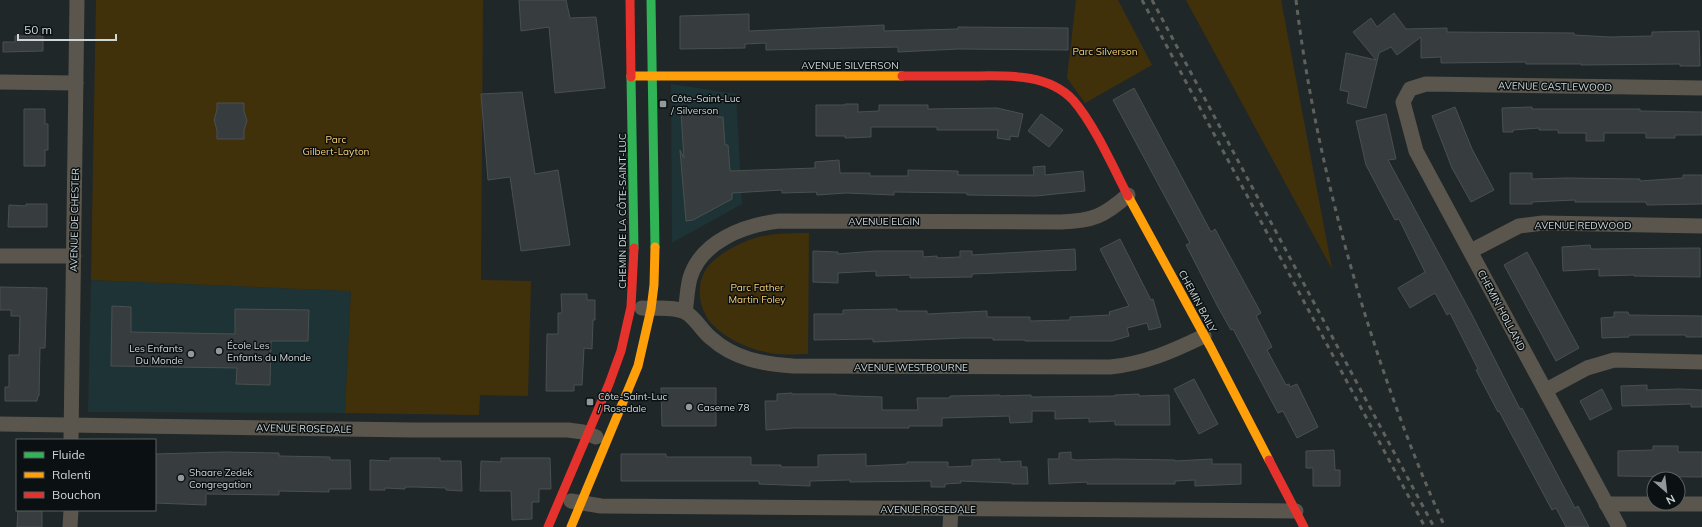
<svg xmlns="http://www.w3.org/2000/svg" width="1702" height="527" viewBox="0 0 1702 527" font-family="Mulish,sans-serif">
<rect width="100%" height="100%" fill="#202728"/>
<g fill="#1e3335">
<path d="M671,84L736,94L742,204L672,243Z"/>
<path d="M91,280L351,291L345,413L88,412Z"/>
</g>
<g fill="#40310b">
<path d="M96,0H483L481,280L531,281L528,396L480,395L479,415L345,413L351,291L91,280Z"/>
<path d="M1076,0H1118L1152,65L1085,103L1067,78Z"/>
<path d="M1186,0H1281L1332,269Z"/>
<path d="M809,233L808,354C797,354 785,355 775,354C754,351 729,341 714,326C700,313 695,288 705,271C714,255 741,242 758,237C775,233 792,233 809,233Z"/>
</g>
<g fill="#373d3e" stroke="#4a5051">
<path d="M519,0H566L570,18L596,17L605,88L555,93L549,27L521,31Z"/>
<path d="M1394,13L1406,29L1447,28V32L1574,33V35L1610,37L1652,36V32L1699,31L1700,66H1680V64L1581,65V64H1526V62L1441,63V57L1421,58V37L1397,55L1391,47L1379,53L1366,108L1347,103L1349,92L1340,90L1346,53L1376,60L1353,32L1371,18L1377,27Z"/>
<path d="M749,14V31L884,25V31L958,29V27L1068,28V50L958,49L898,52V47L766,50V43L745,44V48L680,49V16Z"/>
<path d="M15,36H43V51L3,52V42H15Z"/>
<path d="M1134,88L1211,232L1215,229L1261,313L1256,316L1272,347L1267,350L1286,385L1289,384L1290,387L1297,384L1318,427L1297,438L1283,411L1278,413L1233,329L1231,330L1218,307L1186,245L1190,243L1113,100Z"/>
<path d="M522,92L535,174L558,170L570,245L521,251L510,177L488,180L481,94Z"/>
<path d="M217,103H244V111L247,121L244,130V139H217V130L214,120L217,110Z"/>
<path d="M845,104H858V112L879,111V105H928V109L997,108L1023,114L1018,137L1010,136V140L997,138L998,130H937V127H871V137L845,138V136H816V105H845Z"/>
<path d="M1455,107L1472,149L1494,190L1471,202L1452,168L1432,116Z"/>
<path d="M1532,107V109H1640V111L1702,112V135H1675V138H1646V133H1604V141H1586V133H1558V130H1539V128L1513,130V132H1503L1502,108Z"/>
<path d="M24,109H45V124H48V150H45V166H24Z"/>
<path d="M717,110L718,117H723L725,145H728L730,171L815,168V162L839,160L840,173H870V176H908V170L958,171V175H1034L1033,167L1045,166V175L1083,171L1085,191L1036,196L967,195V193L894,192V195L846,193L817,195L816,192L782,193V190L732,193V199L693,220L686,221L680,150L684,158L681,113Z"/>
<path d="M1041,114L1063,130L1049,147L1028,131Z"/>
<path d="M1386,114L1396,159L1388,160L1471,313L1520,409L1522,408L1575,508L1578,506L1589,527H1566L1556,508L1552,510L1499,411L1498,412L1476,370L1478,369L1450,313L1447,315L1435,293L1410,308L1398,288L1425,272L1399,219L1395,220L1366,165L1356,121Z"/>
<path d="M1510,173H1532V179L1567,178L1640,179V181L1683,178V175H1702V204L1647,205L1646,202H1575V200L1532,202V204H1510Z"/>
<path d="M26,204H47V227H8L9,205L26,206Z"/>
<path d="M1120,239L1151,300L1153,299L1161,327L1149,330L1147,323L1127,328L1129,336L1112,341H1025V340H993V338H963L873,342V339L814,340V314H843V310L897,309V311H927V314L987,311V317H1030V321L1070,320V317L1110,315L1109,312L1129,306L1100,249Z"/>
<path d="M1590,245L1591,249L1700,248V277L1634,276V275L1599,276V269L1563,271L1562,247Z"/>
<path d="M1075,249L1076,270L972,274V277L910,278V275L876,276V271L838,273V283L813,282V251L838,252V254L875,251H923V257L937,256V258L960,257V251H972V255Z"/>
<path d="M1527,252L1579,348L1556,361L1504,265Z"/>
<path d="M0,287L47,288L45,348H40L39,396H38L37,401H5V387H9V355H19L20,316H11V310H0Z"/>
<path d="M561,294H587V300H595V320H593L592,349L584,348L582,385H574V391H546L547,334H558V313H562Z"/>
<path d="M112,306L131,307V332L235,334V309L309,310L308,341H271L270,385L236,384L237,368L111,366Z"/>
<path d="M1614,312H1628L1629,315L1702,316V337H1686V335H1629V337L1602,338L1601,318L1614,317Z"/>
<path d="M1194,379L1218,424L1199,434L1174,389Z"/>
<path d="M1647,385V390L1680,389L1702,390V407H1691V404L1622,406L1621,386Z"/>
<path d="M661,388H716V426H662Z"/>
<path d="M1602,389L1612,409L1590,420L1580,401Z"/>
<path d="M792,393V394H836V395L853,396L882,397V410H918L917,398H950V396L1000,395V396L1031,395V397L1115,396V395L1139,394V396L1169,395L1170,425H1115V421L1089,422V418L1055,419V411H1032V422L1010,423L1009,416L942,418V426H909V428H793L766,430L765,401H777V394Z"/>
<path d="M1653,446H1678V452H1702V477L1618,476V451L1653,450Z"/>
<path d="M1334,450L1335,470H1340V486H1313V468H1306V451Z"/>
<path d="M225,452L279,453V456L330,457V460H350L351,489H329V492L279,491V495L206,494V505L155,503V454Z"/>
<path d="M1071,452V459L1076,460L1114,459L1175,460V461L1212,459V464H1241V484L1195,486V480L1175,481V484H1087V482L1049,484L1048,459H1059V453Z"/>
<path d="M621,454H666V457H751V465H781V467H818V455L866,454V466L907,464V462H948V467L972,466V460L1000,459V462L1021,461V467H1027L1028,484H1012V483L960,481L961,483L945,484V487H931V481L850,482V480L810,481V486L759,484V481H621Z"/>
<path d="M390,458H440V461H461L462,491L446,490V488L415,487H405V489L385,488V490H370V460L390,461Z"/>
<path d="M501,458H550L551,489H539V502H532V519L512,520L511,491H480L481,461L501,462Z"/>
<path d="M18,510H42V527H17Z"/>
</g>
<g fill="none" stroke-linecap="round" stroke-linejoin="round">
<g stroke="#5a564d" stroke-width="15">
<path d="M0,82L76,83"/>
<path d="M1471,251L1519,226L1543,223L1702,226"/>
<path d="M0,256H74"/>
<path d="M642,308C655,309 673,306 685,312C695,317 702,331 711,338C734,359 763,364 793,366L1110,367C1144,364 1173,351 1204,336"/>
<path d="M685,312C687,301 687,289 690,278C701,241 745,225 779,221L1061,222C1093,221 1104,216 1128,195"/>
<path d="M1546,390L1587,368L1614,360L1702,362"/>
<path d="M0,424L414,430H568L583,432L596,437"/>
<path d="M71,440L77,0"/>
<path d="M571,501L601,506L1296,511"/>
<path d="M1606,504H1702"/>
<path d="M70,527L71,510"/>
<path d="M950,527L951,509"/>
<path d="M1619,527L1416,151L1403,102L1410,89L1426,84L1702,88"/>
</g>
<g stroke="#30b455" stroke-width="9">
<path d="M651,0L655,247"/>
<path d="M631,77L634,248"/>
</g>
<g stroke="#ff9f0a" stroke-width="9">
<path d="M631,76H902"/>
<path d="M1128,196L1210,346L1269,460"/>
<path d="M571,527L638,366L651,309L654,285L655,247"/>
</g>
<g stroke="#e5322d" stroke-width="9">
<path d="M630,0L631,77"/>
<path d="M902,76C924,76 947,76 969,76C1004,76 1047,72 1073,100C1094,124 1113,167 1128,196"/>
<path d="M1269,460L1304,527"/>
<path d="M548,527L609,384L621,351L631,307L634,248"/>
</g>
<g stroke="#60615d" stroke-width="3" stroke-dasharray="5 5" stroke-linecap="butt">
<path d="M1142,0L1425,527"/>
<path d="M1152,0L1434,527"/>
<path d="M1296,0C1311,123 1341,244 1380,361C1399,417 1420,473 1445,527"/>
</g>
</g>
<g fill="#92999a" stroke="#0b1112" stroke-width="1.5">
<rect x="659" y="100" width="8" height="8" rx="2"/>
<circle cx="219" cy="351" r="4"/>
<circle cx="191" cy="354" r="4"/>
<rect x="586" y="398" width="8" height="8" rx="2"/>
<circle cx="689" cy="407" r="4"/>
<circle cx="181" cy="478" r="4"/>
</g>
<g text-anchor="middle" stroke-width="3" stroke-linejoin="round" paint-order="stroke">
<g font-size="10" fill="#fccf74" stroke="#0b1112">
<text x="1105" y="55">Parc Silverson</text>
<text x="336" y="143">Parc<tspan x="336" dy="12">Gilbert-Layton</tspan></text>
<text x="757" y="291">Parc Father<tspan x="757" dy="12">Martin Foley</tspan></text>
</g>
<g font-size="10" fill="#cfd7d8" stroke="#0b1112">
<text x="850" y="69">AVENUE SILVERSON</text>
<text transform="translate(1555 86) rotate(1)" y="4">AVENUE CASTLEWOOD</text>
<text transform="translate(622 211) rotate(-90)" y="4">CHEMIN DE LA CÔTE-SAINT-LUC</text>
<text transform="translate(74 220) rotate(-89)" y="4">AVENUE DE CHESTER</text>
<text x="884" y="225">AVENUE ELGIN</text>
<text x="1583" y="229">AVENUE REDWOOD</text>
<text transform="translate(1198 301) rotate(62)" y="4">CHEMIN BAILY</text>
<text transform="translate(1502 310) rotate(62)" y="4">CHEMIN HOLLAND</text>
<text x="911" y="371">AVENUE WESTBOURNE</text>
<text transform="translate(304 428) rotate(1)" y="4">AVENUE ROSEDALE</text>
<text x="928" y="513">AVENUE ROSEDALE</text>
</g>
<g font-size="10" fill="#cfd7d8" stroke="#0b1112" text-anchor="start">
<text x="671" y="102">Côte-Saint-Luc<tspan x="671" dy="12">/ Silverson</tspan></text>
<text x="227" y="349">École Les<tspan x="227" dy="12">Enfants du Monde</tspan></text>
<text x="183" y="352" text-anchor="end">Les Enfants<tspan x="183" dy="12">Du Monde</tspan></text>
<text x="598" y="400">Côte-Saint-Luc<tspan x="598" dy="12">/ Rosedale</tspan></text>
<text x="697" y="411">Caserne 78</text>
<text x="189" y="476">Shaare Zedek<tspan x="189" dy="12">Congregation</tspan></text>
</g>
</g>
<rect x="16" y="439" width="140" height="72" fill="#0b1112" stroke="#596061"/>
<rect x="24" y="452" width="20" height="6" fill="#30b455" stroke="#596061"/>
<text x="52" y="459" font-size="12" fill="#cfd7d8">Fluide</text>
<rect x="24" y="472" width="20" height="6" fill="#ff9f0a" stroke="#596061"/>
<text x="52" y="479" font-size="12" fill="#cfd7d8">Ralenti</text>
<rect x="24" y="492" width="20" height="6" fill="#e5322d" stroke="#596061"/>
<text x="52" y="499" font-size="12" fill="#cfd7d8">Bouchon</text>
<g transform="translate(1666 491) rotate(152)"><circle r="19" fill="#0b1112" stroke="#596061"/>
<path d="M0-3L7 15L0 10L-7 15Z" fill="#92999a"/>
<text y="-6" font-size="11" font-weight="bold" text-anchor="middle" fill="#cfd7d8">N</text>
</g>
<path d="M18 34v6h98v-6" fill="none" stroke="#cfd7d8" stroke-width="2"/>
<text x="24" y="34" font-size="12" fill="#cfd7d8" stroke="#0b1112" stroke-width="3" paint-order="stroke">50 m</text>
</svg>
